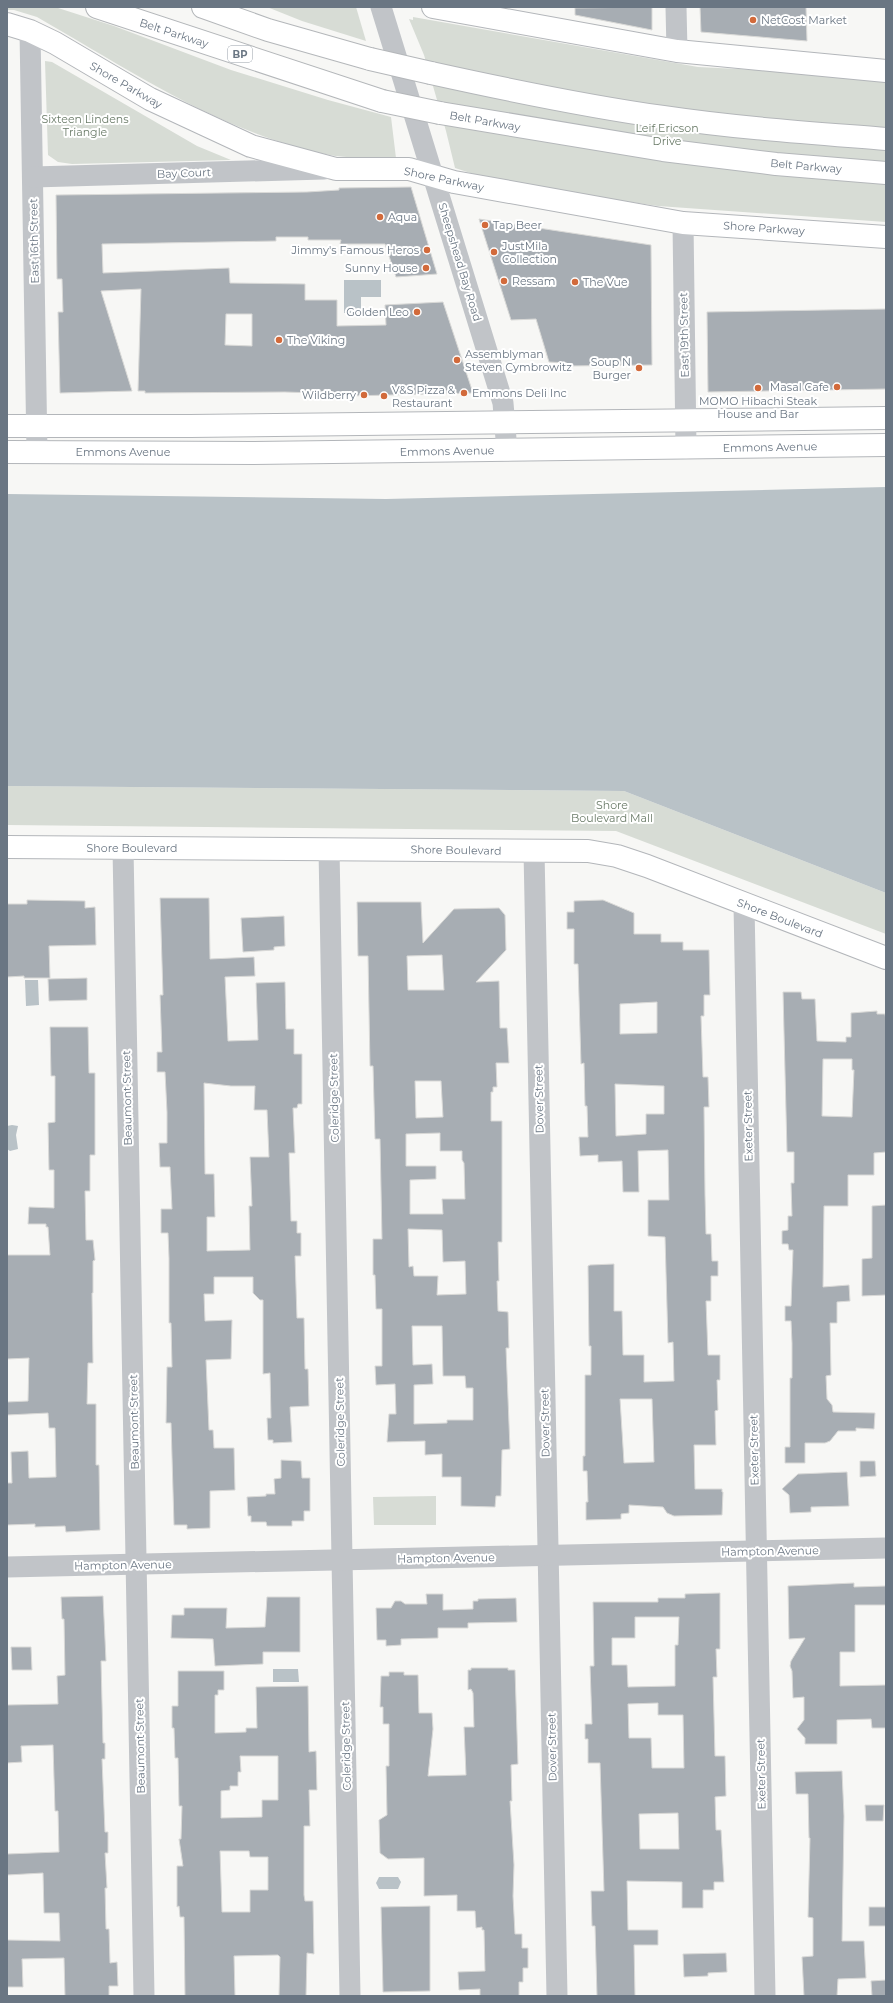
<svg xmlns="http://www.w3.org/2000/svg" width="893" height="2003" viewBox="0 0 893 2003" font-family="Montserrat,sans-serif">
<rect width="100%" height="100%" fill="#f7f7f5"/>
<g fill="#d7dcd5">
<path d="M7,7H55L114,26L231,70L328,100L391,117L396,158C375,157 351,159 330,155C223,134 130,70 37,17L14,10H7Z"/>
<path d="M267,7H356L366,41L302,21Z"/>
<path d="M413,17L698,67L886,76V222L658,206L501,183L455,168L446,131L424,55L409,19L413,20Z"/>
<path d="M45,61L52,62L197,146L231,160L72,164L58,162L48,155Z"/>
<path d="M7,786L624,791L886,893V934L616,831L7,825Z"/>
<path d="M436,1496V1525H374L373,1497Z"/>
</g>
<g fill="#b9c2c7">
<path d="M344,280H381V297H361V313H344Z"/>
<path d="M886,487V893L624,791L7,786V494L386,499Z"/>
<path d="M25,980H38L39,1005L26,1006Z"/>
<path d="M12,1125L18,1126L16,1135L18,1149L10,1151L7,1149V1126Z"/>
<path d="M273,1669H298L299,1682H273Z"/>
<path d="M379,1877H398L401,1882L398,1889H379L376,1883Z"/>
</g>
<g fill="#a7adb3" stroke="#d9d9d7" fill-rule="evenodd">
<path d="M652,7V30L575,15V8Z"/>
<path d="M700,7H806L807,41L701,32Z"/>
<path d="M411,187L437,274L396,277L385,244H340L341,240H308V237H276V241L102,244L103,273L229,268L230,283L305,284V300H337V326L386,325L385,305L443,302L473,393L348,396V394L285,392L145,393V391H138L141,289L101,291L132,391L60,393L58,312H63L62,279H57L56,195L307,192L339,190V188ZM226,314H252V346L225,345Z"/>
<path d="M479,219L651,245L652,365L567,366V363L549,362L536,319L511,320Z"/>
<path d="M886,309V389L708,392L707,312Z"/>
<path d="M160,898H209L210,959L254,957L255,976L225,977L228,1041L258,1040L256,983L285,982L286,1029H294V1054H302V1104H298L297,1108H293L295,1153H289L291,1221H297V1233H301V1256H295L297,1318H304L305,1369H308L309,1406L290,1407L292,1442L273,1443V1440H268L267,1418H271L270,1373L263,1374V1300H260L253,1293V1277H214V1294H204L205,1321L232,1320L231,1359L206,1360L209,1430H213L214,1448H234L235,1490L210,1491V1528L187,1529V1525H174L171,1423H166L167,1367H172L171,1323H169V1258L168,1233H161V1209H172L170,1167H160L159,1143H167V1112L165,1072H157V1052H162L160,995H163ZM204,1083L231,1086H255L254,1110H267L269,1157H250L252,1206H249L250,1250L207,1251V1217H215L214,1174H205Z"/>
<path d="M27,900L85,901V908L95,907L96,945L49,946L50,978H24V976L7,977V904H27Z"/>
<path d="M603,900L634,913V934H661V942H683V950H709L710,995H704V1016H701L703,1077H708L709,1107H704L705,1195L706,1234H711L712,1261H718V1276H711V1301H706L708,1355H720V1380H717L718,1410L715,1411L716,1445H694L695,1489H722V1492H723L722,1515L674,1516L667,1513L663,1507L629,1505V1513L621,1514V1519L586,1520V1502H588L587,1471H583V1456H585V1375H591V1346H589L588,1266L590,1265L614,1264V1311H622L623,1355H644V1382L674,1381L673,1342L668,1343L665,1237L648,1236V1200H669L668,1150L638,1151L639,1192H623L622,1161L598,1162V1155L580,1156L579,1137H588L587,1106H585L584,1063L581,1064L578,964H574V929H567V912H574V901ZM657,1002V1033L620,1034V1004ZM615,1084L664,1086V1114H646V1134L616,1136ZM620,1399H652L654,1462L624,1463Z"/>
<path d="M357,902H421L423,943L454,909L499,908L505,915L506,950L476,982L499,981L500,1028H507L509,1063H496L497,1087H493V1092H491V1121H502V1242H498L499,1281H497L498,1311L508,1312L509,1348H506L510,1449L502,1450L501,1496H496L495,1507L461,1506V1477H442V1454L425,1455V1441L387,1442L389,1414H396L395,1384L376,1385L375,1366H382V1309H376L375,1275H373V1239H382L380,1139H375L373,1066H370L368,956H358ZM442,955L444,990H408L407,956ZM415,1081H441L443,1117L416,1118ZM440,1133V1151H462V1160L464,1163L465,1199H442L443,1214H410V1180L436,1179V1166H406V1134ZM408,1229L442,1230L443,1262L465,1261L466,1294L437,1295L438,1276H414L413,1266L409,1267ZM412,1326H442L443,1376H465L466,1388H473V1420H447V1423L414,1424V1385L433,1384L432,1364L413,1365Z"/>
<path d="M284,916L285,946L274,947V950L243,952L241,918Z"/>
<path d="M87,978V1000L49,1001L48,979Z"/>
<path d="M783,992H801L802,999H815L817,1041L846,1042V1037H851V1013L877,1011V1014H885L886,1020V1152L874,1153V1175H848V1206H824L823,1287L849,1285L850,1301L837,1302V1323H830L831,1375L826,1376L827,1399L832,1405L833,1412L875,1413L874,1429L856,1428V1431H838L830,1441L825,1443H805V1463H785V1447H790V1378H792V1343L791,1321H785V1306H791L793,1250H789L788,1244H782V1231L788,1230V1216H792L791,1183H794V1152H787ZM823,1059H852V1070H854L852,1117L822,1116Z"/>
<path d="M50,1027H88L89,1073H95V1155H90V1191H85L86,1240H93L95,1260L93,1261V1293H92L93,1363H88L87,1404H96V1465H99L100,1530L66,1532L65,1526L35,1527V1524L7,1525V1483H12L11,1452L28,1451L29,1478L56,1477L55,1428H49L48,1413L7,1415V1402L28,1401L29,1358L7,1359V1255H50L48,1227H46V1224H28L29,1207L54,1208V1170H49L48,1123L55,1122V1076H51Z"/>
<path d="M886,1205V1295L862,1296V1259L872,1258V1206Z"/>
<path d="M281,1460L301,1461L302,1478H310V1511H304V1521H292V1526H267L266,1522H251V1516H248L247,1497L266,1496V1494H275L274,1479L281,1478Z"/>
<path d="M860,1461H875L876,1476L860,1477Z"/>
<path d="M847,1472L849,1506L811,1507V1512L790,1513L789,1495L782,1489L798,1474Z"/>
<path d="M854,1583V1587L886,1586V1605H855V1652H840V1686L886,1685V1728H872L871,1719L837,1720V1744H805V1738L797,1729L804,1720V1697L793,1698L792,1671L790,1666L791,1661L805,1638L789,1639L788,1586Z"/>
<path d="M720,1593V1649H716L717,1677H713L715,1756H725L726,1796L715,1797L716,1830H721L724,1882H714V1890H703V1908H682V1882L627,1881L628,1930H658V1945H634L635,1996H597L595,1926H592L591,1891H604L600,1763H588V1739H585V1724H592L590,1666H594L593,1602H658V1598H685V1594ZM635,1617H679L678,1645H675V1686L628,1687L627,1665H612V1638H635ZM658,1703V1715H683L684,1768H652L651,1738H629L628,1704ZM678,1813L679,1849H640L639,1814Z"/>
<path d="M426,1594H443V1610L473,1609V1601H478V1599L516,1598L517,1622L468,1623V1628H438V1638L401,1639V1645L386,1646V1640H377L376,1608H391L395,1601H401L405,1604H427Z"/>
<path d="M103,1596L106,1661H101L103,1743H105V1759H102L105,1832H108V1853H105L107,1888H105L106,1929H109L110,1963L117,1962L118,1986H109V1996H65L64,1958L22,1959L23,1987H7V1940L60,1941L59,1913H44L43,1873L7,1875V1854L59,1852L58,1811H55L53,1745L21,1746L22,1762L7,1763V1705L58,1704L57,1676L65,1675L64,1619H62L61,1597Z"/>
<path d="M267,1597H300V1652H263V1664L215,1666L213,1639L171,1638L172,1615H184V1608H227L226,1628L265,1627Z"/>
<path d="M11,1647H31L32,1670H12Z"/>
<path d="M471,1668H508V1670H515L518,1764L511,1765L512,1801H510L514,1865L513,1896L515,1934H522V1948H528V1968H523V1982H519V1996H480V1989L459,1990L458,1972L485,1971L484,1930H482V1927L476,1928L475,1911H457V1895L424,1896V1858L388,1859L380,1853L379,1820L387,1815L386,1766H389V1724H383V1707H380L381,1676H389V1672H404V1675H418L419,1713H432L433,1729L428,1776L466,1775L464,1727H474L473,1693L471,1689L468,1690V1670H471Z"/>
<path d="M178,1671H224V1690H218V1695H215V1733L246,1732V1728H257L256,1687L308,1686L309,1752L316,1751L317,1790H309L310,1826H304V1895L305,1901H313L314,1954L307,1953L306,1996H279L280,1957L278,1955L234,1956L235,1996H185L184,1917H180L179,1906L177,1907V1866H183L179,1839H181L182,1806H179L178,1758H175L174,1728H172V1706H178ZM240,1756H278V1800H262V1817L221,1818V1791L230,1790V1786H238V1772H241ZM220,1851H249L250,1857H268V1890H250V1912H222Z"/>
<path d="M842,1771L844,1816L842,1941H864L866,1978L838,1979L837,1996H804L802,1957L813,1956V1918L808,1917L810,1838H809L808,1794H796L795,1772Z"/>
<path d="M865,1805H884L883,1821H866Z"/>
<path d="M430,1906V1991L383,1992L381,1907Z"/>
<rect x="869" y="1907" width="17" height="19"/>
<path d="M726,1953L727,1972L708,1973V1976L684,1977L683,1954Z"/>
<path d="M886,1980V1996H872L871,1981Z"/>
</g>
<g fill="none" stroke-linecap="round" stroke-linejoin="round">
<g stroke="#b3b6ba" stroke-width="24">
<g id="major">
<path d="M433,7L677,51L886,71"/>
<path d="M7,24L30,31L55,43L150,99L251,146L336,169H409L454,182L683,223L886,237"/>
<path d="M7,426H190L886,418"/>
<path d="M7,452L253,453L886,445"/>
<path d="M7,847L588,851L617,856L647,866L886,958"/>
</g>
</g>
<g stroke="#b4b7ba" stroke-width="24">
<g id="highway">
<path d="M97,7L382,101"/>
<path d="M203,7L268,30L370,59"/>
<path d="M431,73C508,90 585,106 663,117C737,128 812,133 886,139"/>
<path d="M440,113L663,150L776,164L886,173"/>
</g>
</g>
<g stroke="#c1c4c8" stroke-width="21">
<path d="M381,7L503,403L507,451"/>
<path d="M676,7L677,51"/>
<path d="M30,31L37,452"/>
<path d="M33,177L324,169"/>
<path d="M683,223L686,448"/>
<path d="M123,848L144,1996"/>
<path d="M329,849L350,1996"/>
<path d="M534,851L557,1996"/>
<path d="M744,905L765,1996"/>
<path d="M7,1567L886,1548"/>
</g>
<use href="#major" stroke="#fff" stroke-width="22"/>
<use href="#highway" stroke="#fff" stroke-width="22"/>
<g stroke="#b4b7ba" stroke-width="24" stroke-linecap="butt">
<g id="highway-bridge">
<path d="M370,59L431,73"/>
<path d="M382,101L440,113"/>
</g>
</g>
<use href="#highway-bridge" stroke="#fff" stroke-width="22"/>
</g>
<g fill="#d26a3b" stroke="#fff" stroke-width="1.5">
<circle cx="753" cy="20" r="4"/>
<circle cx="380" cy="217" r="4"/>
<circle cx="485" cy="225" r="4"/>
<circle cx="427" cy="250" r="4"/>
<circle cx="494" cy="252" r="4"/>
<circle cx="426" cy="268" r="4"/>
<circle cx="504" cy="281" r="4"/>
<circle cx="575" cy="282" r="4"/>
<circle cx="417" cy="312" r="4"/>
<circle cx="279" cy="340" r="4"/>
<circle cx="457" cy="360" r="4"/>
<circle cx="639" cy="368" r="4"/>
<circle cx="837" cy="387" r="4"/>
<circle cx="758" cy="388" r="4"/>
<circle cx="464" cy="393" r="4"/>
<circle cx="364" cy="395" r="4"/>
<circle cx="384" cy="396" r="4"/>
</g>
<g text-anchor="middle" stroke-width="4" stroke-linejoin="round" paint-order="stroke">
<rect fill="#fff" stroke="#979fa8" stroke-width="1" x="228" y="46" width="24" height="16" rx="3"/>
<g font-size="10" font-weight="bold" fill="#6a7683">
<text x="240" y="58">BP</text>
</g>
<g font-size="11" fill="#6a7683" stroke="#fff" text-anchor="start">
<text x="761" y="24">NetCost Market</text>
<text x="388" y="221">Aqua</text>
<text x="493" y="229">Tap Beer</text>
<text x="502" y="250">JustMila<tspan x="502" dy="13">Collection</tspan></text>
<text x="419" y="254" text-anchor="end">Jimmy's Famous Heros</text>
<text x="418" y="272" text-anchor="end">Sunny House</text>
<text x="512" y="285">Ressam</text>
<text x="583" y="286">The Vue</text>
<text x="409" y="316" text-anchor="end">Golden Leo</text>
<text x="287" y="344">The Viking</text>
<text x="465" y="358">Assemblyman<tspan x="465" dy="13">Steven Cymbrowitz</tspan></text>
<text x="631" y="366" text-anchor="end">Soup N<tspan x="631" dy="13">Burger</tspan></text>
<text x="829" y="391" text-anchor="end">Masal Cafe</text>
<text x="392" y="394">V&amp;S Pizza &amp;<tspan x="392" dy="13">Restaurant</tspan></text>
<text x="472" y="397">Emmons Deli Inc</text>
<text x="356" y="399" text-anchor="end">Wildberry</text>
<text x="758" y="405" text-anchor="middle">MOMO Hibachi Steak<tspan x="758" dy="13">House and Bar</tspan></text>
</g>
<g font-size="11" fill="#6a7683" stroke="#fff">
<text transform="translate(174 33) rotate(18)" y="4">Belt Parkway</text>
<text transform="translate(126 85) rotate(30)" y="4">Shore Parkway</text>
<text transform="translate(485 121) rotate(10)" y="4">Belt Parkway</text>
<text transform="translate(806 166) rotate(5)" y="4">Belt Parkway</text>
<text transform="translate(184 173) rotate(-2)" y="4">Bay Court</text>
<text transform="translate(444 179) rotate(12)" y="4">Shore Parkway</text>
<text transform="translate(764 228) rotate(4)" y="4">Shore Parkway</text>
<text transform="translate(34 241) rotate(-91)" y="4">East 16th Street</text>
<text transform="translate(460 262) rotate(73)" y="4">Sheepshead Bay Road</text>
<text transform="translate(684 335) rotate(-91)" y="4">East 19th Street</text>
<text transform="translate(770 447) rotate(-1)" y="4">Emmons Avenue</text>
<text transform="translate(447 451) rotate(-1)" y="4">Emmons Avenue</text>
<text x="123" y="456">Emmons Avenue</text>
<text x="132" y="852">Shore Boulevard</text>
<text transform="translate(456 850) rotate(1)" y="4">Shore Boulevard</text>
<text transform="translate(780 918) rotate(21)" y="4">Shore Boulevard</text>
<text transform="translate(127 1098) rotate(-91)" y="4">Beaumont Street</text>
<text transform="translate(334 1098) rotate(-91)" y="4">Coleridge Street</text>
<text transform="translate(539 1099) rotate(-91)" y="4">Dover Street</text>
<text transform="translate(748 1126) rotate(-91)" y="4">Exeter Street</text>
<text transform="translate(134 1422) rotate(-91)" y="4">Beaumont Street</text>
<text transform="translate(340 1422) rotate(-91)" y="4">Coleridge Street</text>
<text transform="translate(545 1423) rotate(-91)" y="4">Dover Street</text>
<text transform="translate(754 1450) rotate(-91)" y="4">Exeter Street</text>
<text transform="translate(770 1551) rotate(-1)" y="4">Hampton Avenue</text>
<text transform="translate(446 1558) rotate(-1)" y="4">Hampton Avenue</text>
<text transform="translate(123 1565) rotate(-1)" y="4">Hampton Avenue</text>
<text transform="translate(140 1746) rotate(-91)" y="4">Beaumont Street</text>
<text transform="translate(346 1746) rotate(-91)" y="4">Coleridge Street</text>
<text transform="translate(552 1747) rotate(-91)" y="4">Dover Street</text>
<text transform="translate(761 1774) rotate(-91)" y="4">Exeter Street</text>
</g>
<g font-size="11" fill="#6a7b68" stroke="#fff">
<text x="85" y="123">Sixteen Lindens<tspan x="85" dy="13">Triangle</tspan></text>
<text x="667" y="132">Leif Ericson<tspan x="667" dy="13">Drive</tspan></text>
<text x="612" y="809">Shore<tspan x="612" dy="13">Boulevard Mall</tspan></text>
</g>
</g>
<rect width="893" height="2003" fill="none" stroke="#6a7683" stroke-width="16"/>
</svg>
